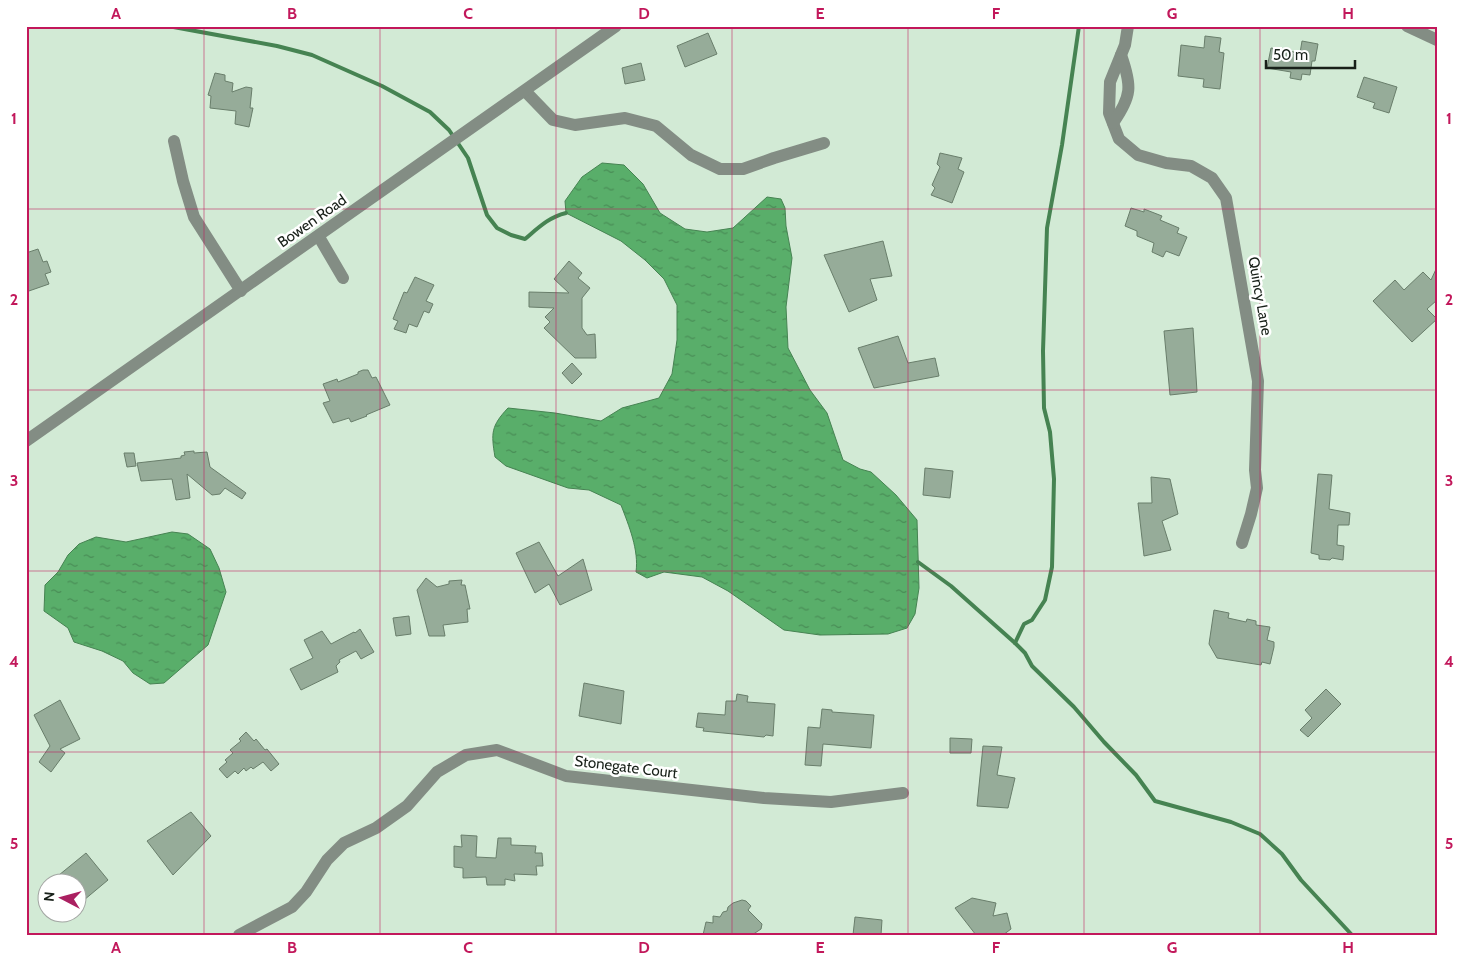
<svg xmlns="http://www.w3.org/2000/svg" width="1463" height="961" viewBox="0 0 1463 961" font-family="Cabin,sans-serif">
<defs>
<pattern id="water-ripples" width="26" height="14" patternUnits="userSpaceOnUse" patternTransform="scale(1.25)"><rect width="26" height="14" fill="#59ae6a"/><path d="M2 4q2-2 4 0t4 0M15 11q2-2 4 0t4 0" fill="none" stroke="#498d56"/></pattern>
</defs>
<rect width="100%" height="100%" fill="#d2ead5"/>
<g fill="url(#water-ripples)" stroke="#468352">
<path d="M602,163L624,165L643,184L660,213L685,229L707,232L733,228L767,197L781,199L785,208L786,226L792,258L786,307L788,348L810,390L827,413L843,460L860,469L871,472L896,495L917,520L919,588L915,614L907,628L888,634L820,635L784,630L728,591L702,577L664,572L647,578L636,572C639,550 629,526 621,505L589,490L568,488L506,466L495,457C491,433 491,426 508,408L555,413L601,421L622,408L659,398L672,374L677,340V305L664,279L645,260L621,241L566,213L565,201L582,177Z"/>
<path d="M172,532L188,534L210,549L219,568L226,592L208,645L164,683L150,684L133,673L123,661L102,651L74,642L68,628L44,611L45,585L58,572L68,555L79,544L96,537L126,542Z"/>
</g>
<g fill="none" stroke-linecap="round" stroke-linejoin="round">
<g stroke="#468352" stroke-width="4">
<path d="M168,26L277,46L312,55L382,86L430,112L449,130L468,158L487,215L497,228L511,235L525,239C538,228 549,217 566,213"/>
<path d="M918,562L951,586L1015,643L1025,653L1032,666L1074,707L1104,742L1136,775L1155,801L1231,822L1260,834L1282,854L1301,880L1352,935"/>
<path d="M1015,643L1024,624L1032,620L1045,600L1052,567L1054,479L1050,432L1044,408L1043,351L1047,228L1062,145L1079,26"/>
</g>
</g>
<g fill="#96ac99" stroke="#697e6b">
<path d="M708,33L717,54L685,67L677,46Z"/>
<path d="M1205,36L1221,38L1219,52L1224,53L1220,89L1203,87L1204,79L1178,76L1181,45L1204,48Z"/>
<path d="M1302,41L1318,44L1315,61H1312L1310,75L1302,74L1301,80L1290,78L1291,72L1267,68L1271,48L1300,53Z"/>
<path d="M641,63L645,80L625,84L622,68Z"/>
<path d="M215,73L225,75V81L233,83L232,92L246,87L252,88L250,108H253L249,127L235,124L236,111L210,108L211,96L208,95Z"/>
<path d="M1364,77L1397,87L1389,113L1373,108L1375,103L1357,97Z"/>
<path d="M940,153L962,158L958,169L964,172L952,203L931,195L935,188L932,185L940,167L937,164Z"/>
<path d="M1131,208L1144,212V209L1162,216L1160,220L1179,228L1177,233L1187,237L1179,256L1166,251L1163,257L1152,252L1154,243L1137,236V231L1125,226Z"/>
<path d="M883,241L892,276L870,279L877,300L849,312L824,255Z"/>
<path d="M38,249L43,262L47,261L51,272L45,274L49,284L26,292V253Z"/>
<path d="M569,261L582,273L578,278L590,288L582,298V328L587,335L595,334L596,358H575L544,328L550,322L545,317L554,308L529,307V292L569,293L554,279Z"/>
<path d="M1437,267V300L1427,309L1437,319L1412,342L1373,301L1395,280L1404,290L1423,272L1431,280Z"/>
<path d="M415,277L434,285L426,301L433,304L429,313L424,311L417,327L409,324L406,333L394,329L398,321L393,319L404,292L407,293Z"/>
<path d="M1193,328L1197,392L1170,395L1164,331Z"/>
<path d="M898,336L908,363L935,358L939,376L874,388L858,348Z"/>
<path d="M572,363L582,374L572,384L562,373Z"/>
<path d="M363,370H368L372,378L376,377L390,405L366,415L367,416L351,422L349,418L333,423L323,403L330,401L323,384L337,379L338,382L358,374V372Z"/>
<path d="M194,451V453L207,452L210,467L246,493L242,499L225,488L220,494L212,495L187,474L190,498L176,500L172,479L141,481L137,463L181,458V456L185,455L184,452Z"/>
<path d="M124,453H134L136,466L127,467Z"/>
<path d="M925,468L953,471L950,498L923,495Z"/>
<path d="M1318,474L1332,475L1329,509L1350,513L1349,525H1338L1337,545L1344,546L1343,560L1332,558L1330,560L1319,559V555L1311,553Z"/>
<path d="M1151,477L1170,479L1178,514L1162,521L1171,550L1144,556L1138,503H1152Z"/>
<path d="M539,542L558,576L583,559L592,590L560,605L549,584L535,593L516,553Z"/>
<path d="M426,578L437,587L449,584V581L462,580L461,585H465L470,609H467L468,622L443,625L445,636H429L417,590Z"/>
<path d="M1214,610L1229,613L1228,618L1246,622L1247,619L1256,621V625L1270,627L1267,640L1274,642V647L1270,664L1262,662L1261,665L1217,658L1209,644Z"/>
<path d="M409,616L411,634L396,636L393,618Z"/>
<path d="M360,629L374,652L361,659L356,651L339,660L340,662L336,666L338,672L301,690L290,669L313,658L304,640L322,631L331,644L354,632L355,633Z"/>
<path d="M584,683L624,691L621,724L579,716Z"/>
<path d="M1326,689L1341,704L1308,737L1300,730L1312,718L1305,710Z"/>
<path d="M737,694L748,696L747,702L775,704L773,736L766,735L764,737L703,731L704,728L696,727L698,713L725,715L726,701H736Z"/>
<path d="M60,700L80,739L60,749L65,753L51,772L39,762L50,746L34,715Z"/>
<path d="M822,709L832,710V712L874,715L871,748L823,744L821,766L805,765L808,727L820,728Z"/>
<path d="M246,732L254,741L256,739L265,750L267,749L279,764L271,771L263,762L253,769L251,767L246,771L244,768L238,774L235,771L227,778L219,769L227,762L225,760L233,753L230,750L241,741L239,739Z"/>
<path d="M950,738L972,739L971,753H950Z"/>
<path d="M983,746L1002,747L997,775L1015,778L1008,808L977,806Z"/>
<path d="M191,812L211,836L173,875L147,841Z"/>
<path d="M461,835L477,836L476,857L496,858L498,838H511V845L536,846L535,853H542L543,866H536L537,875L514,874L515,881L505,879V885H487L486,877L463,878V868L454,867V846L462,847Z"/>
<path d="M86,853L108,880L78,905V884H48Z"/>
<path d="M972,898L996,903L993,916L1007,913L1011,929L1003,935H976L955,908Z"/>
<path d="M742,900L746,901L751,906L748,910L762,924L761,929L752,935H703L706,922L713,923V916L720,917L723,912L727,911L728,907L733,903Z"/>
<path d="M855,917L882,920L881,935H853Z"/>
</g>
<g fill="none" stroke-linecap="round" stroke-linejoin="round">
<g stroke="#838d84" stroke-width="12">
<path d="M1128,26L1125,45L1110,82L1109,113L1119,139L1138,155L1166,163L1191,166L1212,178L1226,198L1258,381L1255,470L1257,488L1251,514L1242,543"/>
<path d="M1407,26L1437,40"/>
<path d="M525,91L553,120L575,125L625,118L656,126L691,155L720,169H743L774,158L824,143"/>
<path d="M1113,123C1132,96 1132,86 1121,55"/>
<path d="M174,141L183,181L194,217L241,291"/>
<path d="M319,237L343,278"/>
<path d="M26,441L616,26"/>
<path d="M239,935L292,907L306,892L327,860L344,843L376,828L407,806L437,772L466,755L497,750L566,776L764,798L831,802L903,793"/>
</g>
</g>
<path fill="none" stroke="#c2185b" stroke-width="1" stroke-opacity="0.55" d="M204,26V935M380,26V935M556,26V935M732,26V935M908,26V935M1084,26V935M1260,26V935M26,209H1437M26,390H1437M26,571H1437M26,752H1437"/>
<g text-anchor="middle" stroke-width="5" stroke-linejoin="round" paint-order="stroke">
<g font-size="15" fill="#182019" stroke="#fff">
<text transform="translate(312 221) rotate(-35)" y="5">Bowen Road</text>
<text transform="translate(1260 296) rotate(80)" y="5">Quincy Lane</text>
<text transform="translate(626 767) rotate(7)" y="5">Stonegate Court</text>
</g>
</g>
<rect width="1463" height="961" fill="none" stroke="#ffffff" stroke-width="55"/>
<g transform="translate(62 898) rotate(276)"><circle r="24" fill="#ffffff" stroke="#a3a6a3"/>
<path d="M0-4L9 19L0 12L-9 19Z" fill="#ab2061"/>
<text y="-8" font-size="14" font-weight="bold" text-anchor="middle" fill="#182019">N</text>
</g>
<path d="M1266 60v8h89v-8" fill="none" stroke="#182019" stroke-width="2.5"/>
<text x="1273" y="60" font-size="15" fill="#182019" stroke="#ffffff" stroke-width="4" paint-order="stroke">50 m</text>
<rect x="28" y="28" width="1408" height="906" fill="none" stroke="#c2185b" stroke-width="2"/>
<g font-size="16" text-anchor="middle" font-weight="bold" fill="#c2185b">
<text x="116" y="19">A</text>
<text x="292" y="19">B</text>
<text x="468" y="19">C</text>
<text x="644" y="19">D</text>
<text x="820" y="19">E</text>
<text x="996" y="19">F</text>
<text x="1172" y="19">G</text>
<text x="1348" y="19">H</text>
<text x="14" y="124">1</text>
<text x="1449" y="124">1</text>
<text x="14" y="305">2</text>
<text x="1449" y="305">2</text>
<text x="14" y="486">3</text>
<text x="1449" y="486">3</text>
<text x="14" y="667">4</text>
<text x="1449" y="667">4</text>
<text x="14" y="849">5</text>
<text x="1449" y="849">5</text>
<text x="116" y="953">A</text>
<text x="292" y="953">B</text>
<text x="468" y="953">C</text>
<text x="644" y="953">D</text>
<text x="820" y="953">E</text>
<text x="996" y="953">F</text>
<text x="1172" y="953">G</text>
<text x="1348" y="953">H</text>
</g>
</svg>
